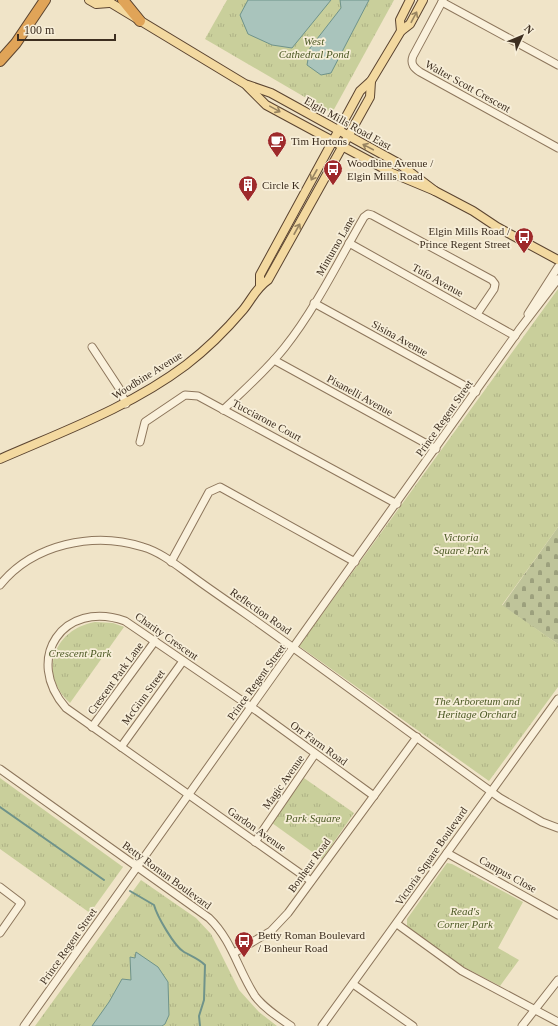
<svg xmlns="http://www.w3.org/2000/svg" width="558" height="1026" viewBox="0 0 558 1026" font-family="'Times New Roman',serif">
<defs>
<pattern id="cemetery-stones" width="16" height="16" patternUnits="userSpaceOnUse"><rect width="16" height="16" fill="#bfc49a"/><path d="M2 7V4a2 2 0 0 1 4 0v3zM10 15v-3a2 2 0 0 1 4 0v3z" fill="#9ca07d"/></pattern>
<pattern id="park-tufts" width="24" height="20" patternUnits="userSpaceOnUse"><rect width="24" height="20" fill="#c9cf9b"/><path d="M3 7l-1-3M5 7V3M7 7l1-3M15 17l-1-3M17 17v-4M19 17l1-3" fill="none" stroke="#aeb285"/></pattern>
</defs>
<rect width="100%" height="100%" fill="#f0e4c8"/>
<path fill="url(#cemetery-stones)" d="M558,527V644L502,606Z"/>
<g fill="url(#park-tufts)">
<path d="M227,0H394L332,113L205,39Z"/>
<path d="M558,289V527L502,605L558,644V687L489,781L299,646Z"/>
<path d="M95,622L113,623L124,627L70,703C37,673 54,629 95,622Z"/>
<path d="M0,778L123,867L90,913L0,849Z"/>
<path d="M304,778L354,813L322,859L272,823Z"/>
<path d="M447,863L452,864L523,902L498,948L519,960L500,986L462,966L407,926V919Z"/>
<path d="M141,880L196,918L211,934L239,990L259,1012L277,1026H35Z"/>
</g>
<g fill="#a9c4bc" stroke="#6f938a">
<path d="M248,0H331L292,48L272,45L248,34L240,15Z"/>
<path d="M340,0H369L331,73L321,75L307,65L310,48L341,8Z"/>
<path d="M136,952L158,967L168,982L169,1015L165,1024L162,1026H92L109,1002L122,979L131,980L130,957L135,958Z"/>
</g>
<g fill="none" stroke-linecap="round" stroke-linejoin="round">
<g stroke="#6f938a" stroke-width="2">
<path d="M0,807L104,880"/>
<path d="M130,891L154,905C157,916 174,946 184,952C191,956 199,959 205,965L204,1000L199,1016L200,1026"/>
</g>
<g stroke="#8d765c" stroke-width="9">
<g id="minor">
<path d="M443,0L413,56C410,64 414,68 420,72L558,148"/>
<path d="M442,2L558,65"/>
<path d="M349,243L515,336"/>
<path d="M314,303L476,392"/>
<path d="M528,314L558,267"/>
<path d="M92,347L119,388L126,404"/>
<path d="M274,360L436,449"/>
<path d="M223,410C244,390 267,370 285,347C316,308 339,260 364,217L368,214L372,215L492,280L495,284L494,289L477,314"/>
<path d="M140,442L145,422L185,395L198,396L397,504"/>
<path d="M171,562L209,492L220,487L355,562"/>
<path d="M0,585C33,544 94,531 143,547C160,552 175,564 189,574C208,588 227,601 246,614C331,674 415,737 500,798L542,822L558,828"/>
<path d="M92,727L155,641"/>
<path d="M121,747L183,661"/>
<path d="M0,769L209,918C232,940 238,970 255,996C264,1008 278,1017 291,1026"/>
<path d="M255,842L315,754"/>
<path d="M447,853L558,915"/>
<path d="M311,881L66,708C23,659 63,599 125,621L257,711L374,796"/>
<path d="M0,887L21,903L0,933"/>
<path d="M397,924L462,971L558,1022"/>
<path d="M234,953L271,931L288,913L417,737"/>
<path d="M353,984L413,1026"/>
<path d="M24,1026L519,330L558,279"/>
<path d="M322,1026L558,699"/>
<path d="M522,1026L558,980"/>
</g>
</g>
<g stroke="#5b4430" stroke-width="10">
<g id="major">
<path d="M89,0L96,4L109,3"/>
<path d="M106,0L245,84L271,93L398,163L435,191"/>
<path d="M401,31L400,20L410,0"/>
<path d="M247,86L266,105L392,173L435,191L473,211L497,227L558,260"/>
<path d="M260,286V275L360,91L371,81L401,31L410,24L423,0"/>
<path d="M0,459C64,431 130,407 186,365C207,349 226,330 243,310C252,299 256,288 268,280L370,97L371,81"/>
</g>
</g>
<g stroke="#5b4430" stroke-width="12">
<g id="highway">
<path d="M123,0L140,21"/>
<path d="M0,61L16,43L45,0"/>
</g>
</g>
<use href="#minor" stroke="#faf1dc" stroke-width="7"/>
<use href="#major" stroke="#f3d9a0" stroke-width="8"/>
<use href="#highway" stroke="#e0a458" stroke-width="10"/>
</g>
<defs><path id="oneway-shaft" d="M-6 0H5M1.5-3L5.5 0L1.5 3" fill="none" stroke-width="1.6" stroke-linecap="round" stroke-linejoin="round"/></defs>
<g stroke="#988460">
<use href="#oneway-shaft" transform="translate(414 17) rotate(-62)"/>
<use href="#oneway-shaft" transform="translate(275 109) rotate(29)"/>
<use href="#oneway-shaft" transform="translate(368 147) rotate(-152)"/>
<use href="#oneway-shaft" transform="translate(314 175) rotate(119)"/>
<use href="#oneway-shaft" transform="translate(297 229) rotate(-61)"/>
</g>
<defs>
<g id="cafe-pin" transform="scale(1)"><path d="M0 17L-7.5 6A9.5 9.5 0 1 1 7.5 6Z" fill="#9e2a2b" stroke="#f7eed8"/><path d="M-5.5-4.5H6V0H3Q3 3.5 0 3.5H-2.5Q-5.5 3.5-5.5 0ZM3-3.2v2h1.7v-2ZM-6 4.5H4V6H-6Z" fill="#fff"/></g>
<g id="bus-pin" transform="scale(1)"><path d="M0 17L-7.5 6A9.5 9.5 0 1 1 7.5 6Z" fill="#9e2a2b" stroke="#f7eed8"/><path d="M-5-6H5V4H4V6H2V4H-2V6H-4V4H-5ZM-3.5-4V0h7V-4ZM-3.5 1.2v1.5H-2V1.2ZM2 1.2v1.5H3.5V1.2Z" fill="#fff"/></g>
<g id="building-pin" transform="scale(1)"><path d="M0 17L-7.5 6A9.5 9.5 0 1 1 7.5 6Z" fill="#9e2a2b" stroke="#f7eed8"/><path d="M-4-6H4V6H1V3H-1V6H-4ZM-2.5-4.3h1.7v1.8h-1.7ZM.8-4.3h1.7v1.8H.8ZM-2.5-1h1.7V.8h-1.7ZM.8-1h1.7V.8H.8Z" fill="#fff"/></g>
</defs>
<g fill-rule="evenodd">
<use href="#cafe-pin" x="277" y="141"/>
<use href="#bus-pin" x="333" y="169"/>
<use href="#building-pin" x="248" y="185"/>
<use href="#bus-pin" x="524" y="237"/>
<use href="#bus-pin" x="244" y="941"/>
</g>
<g text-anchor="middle" stroke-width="3.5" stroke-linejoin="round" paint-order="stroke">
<g font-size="11" font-style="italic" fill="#4d5a26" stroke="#f7eed8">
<text x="314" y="45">West<tspan x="314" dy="13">Cathedral Pond</tspan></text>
<text x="461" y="541">Victoria<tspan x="461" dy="13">Square Park</tspan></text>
<text x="80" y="657">Crescent Park</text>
<text x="477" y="705">The Arboretum and<tspan x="477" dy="13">Heritage Orchard</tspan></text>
<text x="313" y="822">Park Square</text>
<text x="465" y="915">Read's<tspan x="465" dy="13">Corner Park</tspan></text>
</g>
<g font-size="11" fill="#3d2e20" stroke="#f7eed8">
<text transform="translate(468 86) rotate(29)" y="4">Walter Scott Crescent</text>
<text transform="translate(348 123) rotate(29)" y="4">Elgin Mills Road East</text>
<text transform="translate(335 246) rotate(-60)" y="4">Minturno Lane</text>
<text transform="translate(438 280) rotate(29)" y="4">Tufo Avenue</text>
<text transform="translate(400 338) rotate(29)" y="4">Sisina Avenue</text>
<text transform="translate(147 375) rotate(-32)" y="4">Woodbine Avenue</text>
<text transform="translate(360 395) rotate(29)" y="4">Pisanelli Avenue</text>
<text transform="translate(444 418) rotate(-55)" y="4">Prince Regent Street</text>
<text transform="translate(267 420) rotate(28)" y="4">Tucciarone Court</text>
<text transform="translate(261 611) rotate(35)" y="4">Reflection Road</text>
<text transform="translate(167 636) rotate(35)" y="4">Charity Crescent</text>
<text transform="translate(115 678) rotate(-54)" y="4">Crescent Park Lane</text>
<text transform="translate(256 682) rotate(-54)" y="4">Prince Regent Street</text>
<text transform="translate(143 697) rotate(-54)" y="4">McGinn Street</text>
<text transform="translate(319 743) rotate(36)" y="4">Orr Farm Road</text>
<text transform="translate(283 782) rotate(-55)" y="4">Magic Avenue</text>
<text transform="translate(257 829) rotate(35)" y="4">Gardon Avenue</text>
<text transform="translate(431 856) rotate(-55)" y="4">Victoria Square Boulevard</text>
<text transform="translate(309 865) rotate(-54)" y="4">Bonheur Road</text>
<text transform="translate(508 874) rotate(29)" y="4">Campus Close</text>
<text transform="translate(167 875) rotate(36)" y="4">Betty Roman Boulevard</text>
<text transform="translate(68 946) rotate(-55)" y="4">Prince Regent Street</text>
</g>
<g font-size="11" fill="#3d2e20" stroke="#f7eed8" text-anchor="start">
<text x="291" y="145">Tim Hortons</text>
<text x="347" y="167">Woodbine Avenue /<tspan x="347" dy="13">Elgin Mills Road</tspan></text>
<text x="262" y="189">Circle K</text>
<text x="510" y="235" text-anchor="end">Elgin Mills Road /<tspan x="510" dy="13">Prince Regent Street</tspan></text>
<text x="258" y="939">Betty Roman Boulevard<tspan x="258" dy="13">/ Bonheur Road</tspan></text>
</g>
</g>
<g transform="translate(522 36) rotate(46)" stroke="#f7eed8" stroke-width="3" paint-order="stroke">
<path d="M0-3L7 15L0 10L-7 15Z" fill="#3d2e20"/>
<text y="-6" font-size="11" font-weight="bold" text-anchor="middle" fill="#3d2e20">N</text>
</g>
<path d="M18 34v6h97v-6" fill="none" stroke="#3d2e20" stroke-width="2"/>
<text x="24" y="34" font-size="12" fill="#3d2e20" stroke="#f7eed8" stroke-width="3" paint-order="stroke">100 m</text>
</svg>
